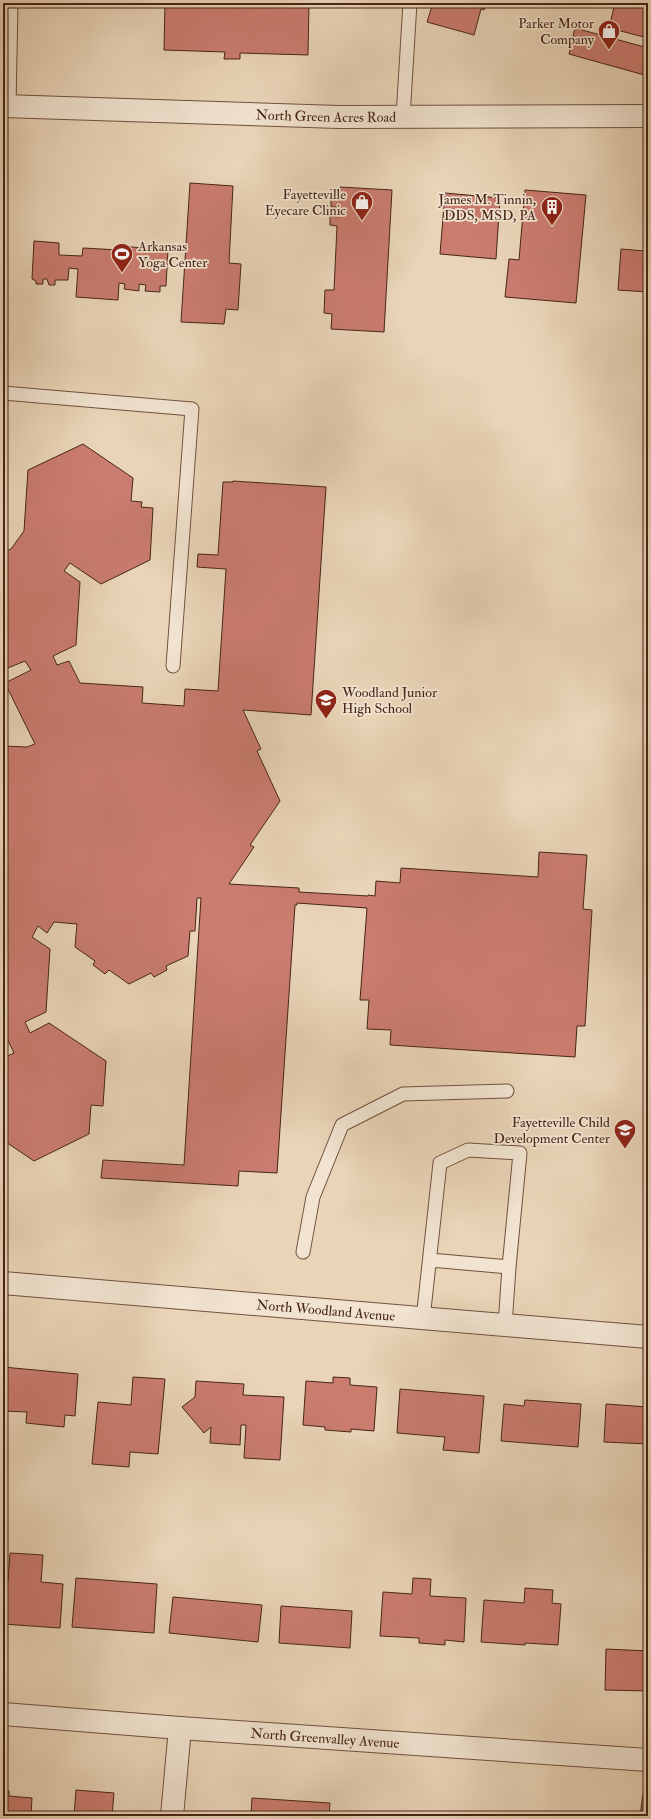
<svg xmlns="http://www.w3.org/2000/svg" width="651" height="1819" viewBox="0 0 651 1819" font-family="'IM FELL Double Pica',serif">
<rect width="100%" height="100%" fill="#e9d4b7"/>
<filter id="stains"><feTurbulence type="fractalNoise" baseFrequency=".005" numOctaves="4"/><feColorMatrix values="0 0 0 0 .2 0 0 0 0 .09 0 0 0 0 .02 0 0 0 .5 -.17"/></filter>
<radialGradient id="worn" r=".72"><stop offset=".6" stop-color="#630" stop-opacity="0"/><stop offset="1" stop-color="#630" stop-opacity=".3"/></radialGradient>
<g fill="#ca7c6f" stroke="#472516">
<path d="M165,3H309L308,55L240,53V59H224L225,52L164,50Z"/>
<path d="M433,3H487L484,10L481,9L474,35L427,22Z"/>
<path d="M615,3H628L648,8V38L609,28Z"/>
<path d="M575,28L648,48V76L569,54Z"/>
<path d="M190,183L233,186L229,263L241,264L238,310L226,309L224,324L181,322Z"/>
<path d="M340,187L392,190L384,332L331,329L332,314L324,313L325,290H334L337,226L330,225V216L338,217V207H331V197L339,198Z"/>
<path d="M525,190L586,195L576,303L505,297L509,259L519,260Z"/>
<path d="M445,193L500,198L496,259L440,254Z"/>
<path d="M34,241L59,243V255L82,256L83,248L119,250L120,246L168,250L166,286H160V292L145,291L146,285L139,284V291L124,289L125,284L119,283L118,300L76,297L78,269L69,268L68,280H55V285H49L47,279H43V284H36V281L32,279Z"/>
<path d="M645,246H648V292L618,290L621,249L645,251Z"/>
<path d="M83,444L133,478L131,501L142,502L141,507L153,508L150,560L101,584L70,563L64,571L80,582L76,645L53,656L57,665L69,661L80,683L143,687L142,703L184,706L185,689L218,691L226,569L197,567L198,554L218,555L223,482H233V481L326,487L311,715L243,710L261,749L257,751L280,801L250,845L254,847L229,884L299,888V892L368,896V895L375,896L376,881L400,883L401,868L538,877L539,852L587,855L583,909L592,910L585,1026H577L575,1057L390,1045L391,1030L367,1029L369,1000H360L367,908L297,903V905H295L277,1173L239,1171L238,1186L101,1178L103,1160L184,1165L201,898H197L195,931H190L188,956L166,966L167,970L154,977L151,973L129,984L109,970L105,974L93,965L95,961L75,947L77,924L54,922L47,933L38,926L32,937L50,949L46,1012L25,1022L30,1033L49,1023L106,1061L103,1106L91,1105L89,1134L34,1161L3,1140V1058L14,1053L3,1030V746L27,747L35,744L5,683L31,670L25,661L3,670V553L11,549L24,531L28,470Z"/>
<path d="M3,1367L78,1374L75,1416L65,1415L64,1427L26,1423L27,1412L3,1411Z"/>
<path d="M133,1377L165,1379L158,1454L130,1452L129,1467L92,1464L98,1402L131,1405Z"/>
<path d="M333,1377L350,1378V1385L377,1387L374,1431L351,1429V1432L325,1430V1427L303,1425L306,1381L333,1383Z"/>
<path d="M196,1381L244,1384L243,1395L284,1397L280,1460L244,1458L246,1425H241L240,1445L210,1443L211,1427L204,1433L182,1407L195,1397Z"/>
<path d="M400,1389L484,1396L479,1453L443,1450L445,1437L397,1433Z"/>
<path d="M525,1400L581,1404L578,1447L501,1441L504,1404L524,1406Z"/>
<path d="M606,1404L648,1407V1444L604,1442Z"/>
<path d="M10,1553L43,1555L41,1582L63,1584L60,1628L3,1624V1580L8,1581Z"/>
<path d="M76,1578L157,1584L154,1633L72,1627Z"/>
<path d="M413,1578L431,1579L430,1596L466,1598L464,1642L445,1640V1645L419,1643V1638L380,1636L383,1592L412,1594Z"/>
<path d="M525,1588L553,1590L552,1603L561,1604L558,1645L525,1643V1645L481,1642L484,1600L524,1603Z"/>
<path d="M173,1597L262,1605L258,1642L169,1633Z"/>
<path d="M281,1606L352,1611L350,1648L279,1643Z"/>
<path d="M606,1649L648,1651V1691L605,1690Z"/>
<path d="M3,1790L9,1791V1796L32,1798L31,1816H3Z"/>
<path d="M76,1790L114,1793L112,1816H74Z"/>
<path d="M643,1794L648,1795V1816H640Z"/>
<path d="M252,1798L330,1803L329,1816H251Z"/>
</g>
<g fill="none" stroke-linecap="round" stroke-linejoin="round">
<g stroke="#70513e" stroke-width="15">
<g id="service">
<path d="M9,106L11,3"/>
<path d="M403,117L410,3"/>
<path d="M3,393L192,409L173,666"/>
<path d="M303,1252L313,1197L342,1125L403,1094L507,1091"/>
<path d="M423,1319L440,1163L468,1150L520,1153L509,1267L430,1260"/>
<path d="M505,1326L509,1267"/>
</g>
</g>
<g stroke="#70513e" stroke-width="24">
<g id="minor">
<path id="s1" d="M3,106L339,117L648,116"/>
<path id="s2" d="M3,1283L648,1337"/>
<path id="s3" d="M3,1714L180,1728L648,1760"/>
<path d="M172,1816L180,1728"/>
</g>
</g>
<use href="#service" stroke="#f1e3d0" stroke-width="13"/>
<use href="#minor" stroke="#f1e3d0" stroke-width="22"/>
</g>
<defs>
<g id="shop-pin" transform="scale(1.15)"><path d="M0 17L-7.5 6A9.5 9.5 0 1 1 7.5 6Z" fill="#8f2418" stroke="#f1e3d0"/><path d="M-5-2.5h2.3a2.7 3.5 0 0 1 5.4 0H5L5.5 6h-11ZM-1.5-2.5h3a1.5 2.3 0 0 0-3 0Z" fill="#fff"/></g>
<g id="building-pin" transform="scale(1.15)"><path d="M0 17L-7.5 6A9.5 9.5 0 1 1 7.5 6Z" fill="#8f2418" stroke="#f1e3d0"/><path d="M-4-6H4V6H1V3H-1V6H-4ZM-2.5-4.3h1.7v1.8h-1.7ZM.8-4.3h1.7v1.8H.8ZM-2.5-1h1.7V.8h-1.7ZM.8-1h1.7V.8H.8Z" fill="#fff"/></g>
<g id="stadium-pin" transform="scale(1.15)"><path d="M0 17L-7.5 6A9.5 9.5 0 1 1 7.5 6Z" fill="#8f2418" stroke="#f1e3d0"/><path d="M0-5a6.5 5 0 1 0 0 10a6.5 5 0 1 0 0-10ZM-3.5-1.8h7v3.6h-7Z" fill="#fff"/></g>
<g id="school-pin" transform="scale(1.15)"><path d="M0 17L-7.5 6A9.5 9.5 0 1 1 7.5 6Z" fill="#8f2418" stroke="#f1e3d0"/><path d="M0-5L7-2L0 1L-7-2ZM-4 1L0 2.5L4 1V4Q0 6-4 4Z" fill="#fff"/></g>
</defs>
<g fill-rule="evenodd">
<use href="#shop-pin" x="609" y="31"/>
<use href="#shop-pin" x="362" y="202"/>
<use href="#building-pin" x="552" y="207"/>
<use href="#stadium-pin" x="122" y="254"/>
<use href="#school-pin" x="326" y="700"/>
<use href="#school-pin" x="625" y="1130"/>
</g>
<g text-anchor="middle" stroke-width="3.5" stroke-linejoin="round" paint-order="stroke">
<g font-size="14" fill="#472516" stroke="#f1e3d0" text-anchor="end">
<text x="594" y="28">Parker Motor<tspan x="594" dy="16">Company</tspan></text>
<text x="346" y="199">Fayetteville<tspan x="346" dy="16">Eyecare Clinic</tspan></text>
<text x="536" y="204">James M. Tinnin,<tspan x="536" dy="16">DDS, MSD, PA</tspan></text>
<text x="138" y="251" text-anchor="start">Arkansas<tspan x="138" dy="16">Yoga Center</tspan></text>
<text x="342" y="697" text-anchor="start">Woodland Junior<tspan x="342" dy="16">High School</tspan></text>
<text x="610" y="1127">Fayetteville Child<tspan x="610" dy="16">Development Center</tspan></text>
</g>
<g font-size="14" fill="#472516" stroke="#f1e3d0">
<text dy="5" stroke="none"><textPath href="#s1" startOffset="323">North Green Acres Road</textPath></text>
<text dy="5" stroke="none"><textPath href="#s2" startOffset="324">North Woodland Avenue</textPath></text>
<text dy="5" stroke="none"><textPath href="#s3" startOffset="323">North Greenvalley Avenue</textPath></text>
</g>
</g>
<rect width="651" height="1819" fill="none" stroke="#e9d4b7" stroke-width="16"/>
<rect x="4" y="4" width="643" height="1811" fill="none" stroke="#472516" stroke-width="2"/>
<rect x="8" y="8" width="635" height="1803" fill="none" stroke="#472516"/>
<rect width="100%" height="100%" filter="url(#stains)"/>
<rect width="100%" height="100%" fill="url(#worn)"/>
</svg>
